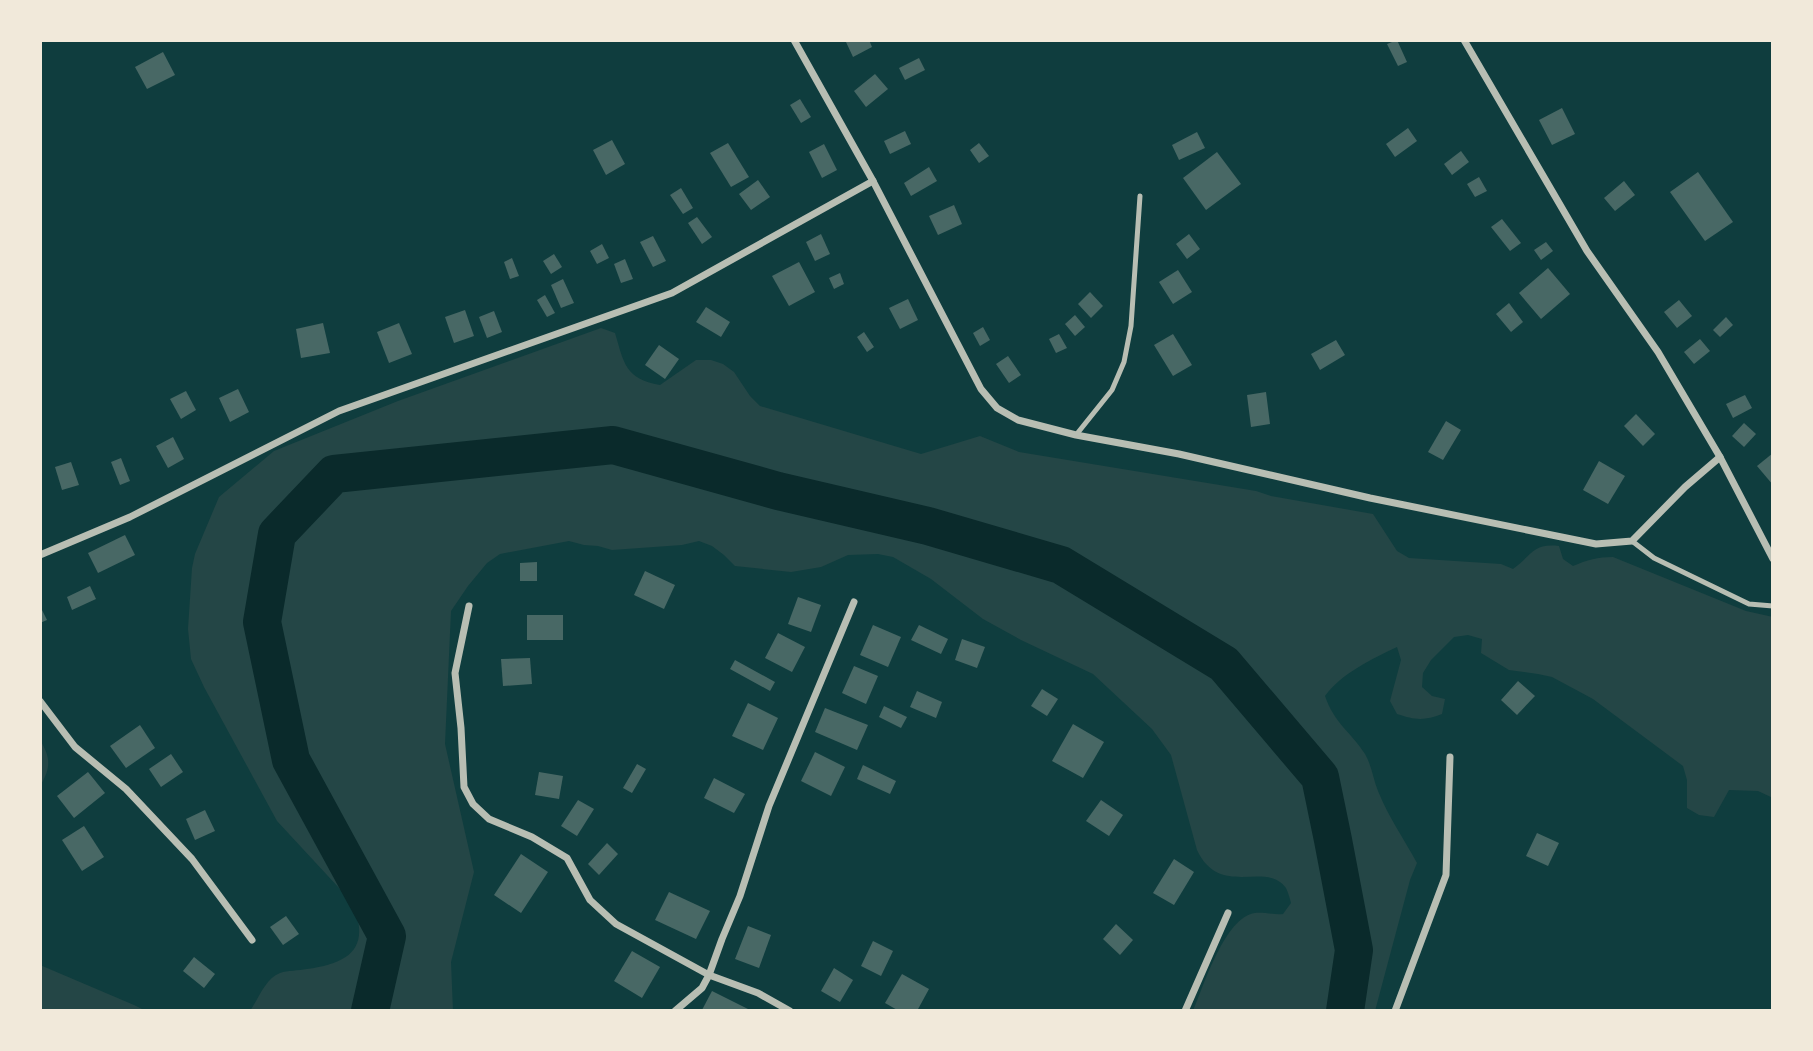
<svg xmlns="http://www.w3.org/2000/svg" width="1813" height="1051" viewBox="0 0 1813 1051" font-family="'PT Sans',sans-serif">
<rect width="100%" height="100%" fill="#0f3d3e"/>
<g fill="#244646">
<path d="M601,328L615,333C624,363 625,379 660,385L696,360H711L723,364L734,372L750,396L760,406L921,454L980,436L1019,452L1256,491L1271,496L1373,514L1397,551L1409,558L1501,564L1513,569C1532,555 1533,543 1559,546L1563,559L1573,566C1587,560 1598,557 1613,557L1746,611L1773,617V798L1758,791L1729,790L1714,817L1699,815L1687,808V780L1683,766L1593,699L1552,677L1538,674L1509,670L1481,653L1482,639L1468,635L1454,637L1431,660L1423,673L1422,687L1432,696L1445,699L1442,714C1424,721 1415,720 1397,714L1390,701L1401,660L1397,647C1372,659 1342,673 1325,696C1334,723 1351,732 1365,754C1372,766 1373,779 1378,791C1388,816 1404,839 1417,863L1410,880L1375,1011H1193C1204,985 1225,917 1255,913C1264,912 1274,915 1283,914L1291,903C1290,899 1288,892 1286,888C1266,860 1220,899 1197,850L1171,755L1152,729L1093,674L1021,640L983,619L931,579L893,557L878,554L848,555L821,567L791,572L735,566L724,555L712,546L699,541L682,545L612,550L598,546L584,545L569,541L500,554L487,563L468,586L451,611L445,744L474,872L451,962L453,1011H250C259,998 265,979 280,973C288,970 298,971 307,969C351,963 371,947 352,902L277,821L204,687L191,659L188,629L192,568L195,554L219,497L274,451L398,401Z"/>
<path d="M40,740C51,758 51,768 40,786Z"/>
<path d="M40,965L134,1005L146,1011H40Z"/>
</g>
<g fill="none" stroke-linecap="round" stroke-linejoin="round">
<path stroke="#0a2a2b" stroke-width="38" d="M370,1011L387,936L291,760L262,622L277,534L334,474L613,445L778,491L928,526L1061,565L1224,664L1320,777L1333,840L1354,950L1345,1011"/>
</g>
<g fill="#486865">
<path d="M848,40H869L872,47L853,57L846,42Z"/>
<path d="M1397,40L1407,62L1398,66L1387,44Z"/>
<path d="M163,52L175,75L147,89L135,67Z"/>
<path d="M919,58L925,70L905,80L899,68Z"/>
<path d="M875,74L888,89L866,107L854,91Z"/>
<path d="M800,99L811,117L801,123L790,105Z"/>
<path d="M1562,108L1575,134L1552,145L1539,120Z"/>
<path d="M1408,128L1417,141L1395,157L1386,144Z"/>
<path d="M905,131L911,144L890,154L884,141Z"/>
<path d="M1197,132L1205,148L1179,160L1172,145Z"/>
<path d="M612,140L625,164L606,175L593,150Z"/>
<path d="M728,143L749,177L731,187L710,153Z"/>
<path d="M979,143L989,156L979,163L970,150Z"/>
<path d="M824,144L837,170L822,178L809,152Z"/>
<path d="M1461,151L1469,162L1452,175L1444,164Z"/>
<path d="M1217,152L1241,184L1206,210L1183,178Z"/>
<path d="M929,167L937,181L911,196L904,183Z"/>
<path d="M1698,172L1733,222L1705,241L1670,192Z"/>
<path d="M1479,177L1487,191L1475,197L1467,184Z"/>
<path d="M758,180L770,197L751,210L739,194Z"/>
<path d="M1624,181L1635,195L1615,211L1604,198Z"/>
<path d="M681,188L693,208L683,214L670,195Z"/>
<path d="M954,205L962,224L938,235L929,216Z"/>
<path d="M697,217L712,237L702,244L688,223Z"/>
<path d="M1502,219L1521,243L1510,251L1491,227Z"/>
<path d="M821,234L830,254L815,261L806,242Z"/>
<path d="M1189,234L1200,249L1187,259L1176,244Z"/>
<path d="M653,236L666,261L653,267L640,242Z"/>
<path d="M1546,242L1553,251L1541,260L1534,250Z"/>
<path d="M602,244L609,258L597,264L590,251Z"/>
<path d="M554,254L562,267L551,274L543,261Z"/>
<path d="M512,258L519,276L510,279L504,262Z"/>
<path d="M625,259L633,279L621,283L614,264Z"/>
<path d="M799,262L815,292L789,306L772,276Z"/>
<path d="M1548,268L1570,294L1541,319L1519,293Z"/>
<path d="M1178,270L1192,292L1173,304L1159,282Z"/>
<path d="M840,273L844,284L834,289L829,278Z"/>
<path d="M563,279L574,303L561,308L551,285Z"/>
<path d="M1090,292L1103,306L1091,318L1078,304Z"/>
<path d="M545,295L555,313L547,317L537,300Z"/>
<path d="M908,299L918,320L900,329L889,308Z"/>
<path d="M1679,300L1692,316L1677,328L1664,312Z"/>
<path d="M1509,303L1523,322L1511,332L1496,314Z"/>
<path d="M706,307L730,322L721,337L696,322Z"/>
<path d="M465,310L474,336L454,343L445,317Z"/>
<path d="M494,311L502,332L487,338L479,317Z"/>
<path d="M1075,315L1085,327L1075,336L1065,324Z"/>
<path d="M1726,317L1733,325L1720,337L1713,330Z"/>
<path d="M323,323L330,353L301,358L296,329Z"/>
<path d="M399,323L412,354L389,363L377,332Z"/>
<path d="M983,327L990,340L980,346L973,333Z"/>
<path d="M864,332L874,347L867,352L857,337Z"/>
<path d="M1059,334L1067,348L1056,353L1049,339Z"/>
<path d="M1173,334L1192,365L1173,376L1154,345Z"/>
<path d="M1700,339L1710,351L1694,364L1684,352Z"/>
<path d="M1336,340L1345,355L1320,370L1311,354Z"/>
<path d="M659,345L679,359L665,379L645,365Z"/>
<path d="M1008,356L1021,375L1009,383L996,364Z"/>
<path d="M238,389L249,412L230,422L219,398Z"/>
<path d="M186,391L196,410L181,419L170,399Z"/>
<path d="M1266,392L1270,424L1251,427L1247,395Z"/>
<path d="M1745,395L1752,408L1733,418L1726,404Z"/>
<path d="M1636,414L1655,434L1643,446L1624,426Z"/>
<path d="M1446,421L1461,430L1443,460L1428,452Z"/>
<path d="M1744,423L1756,434L1744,447L1732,436Z"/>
<path d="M173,437L184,459L168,468L156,446Z"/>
<path d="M1773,453V485L1757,466Z"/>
<path d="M121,458L130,481L120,485L111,462Z"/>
<path d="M1599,461L1625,476L1608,504L1583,490Z"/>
<path d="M71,462L79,485L62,490L55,467Z"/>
<path d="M125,535L135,555L98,573L88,553Z"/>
<path d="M537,562V581H520V563Z"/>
<path d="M645,571L675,585L664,609L634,595Z"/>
<path d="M90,586L96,599L72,610L67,597Z"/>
<path d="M798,597L821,605L811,632L788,624Z"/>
<path d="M40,606L47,620L40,623Z"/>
<rect x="527" y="615" width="36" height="25"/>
<path d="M873,625L901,637L888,667L860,655Z"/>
<path d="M919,625L948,639L941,654L911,640Z"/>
<path d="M778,633L805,647L792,672L765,658Z"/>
<path d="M962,639L985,647L977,668L955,660Z"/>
<path d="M530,658L532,684L503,686L501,659Z"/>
<path d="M735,660L775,682L770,691L730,669Z"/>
<path d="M854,666L878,676L866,704L842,693Z"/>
<path d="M1518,681L1535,696L1517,715L1501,700Z"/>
<path d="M1042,689L1058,699L1047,716L1031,706Z"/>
<path d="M917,691L942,702L936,718L910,707Z"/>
<path d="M748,703L778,718L763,750L732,736Z"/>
<path d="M884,706L907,717L901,728L879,717Z"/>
<path d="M825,708L868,725L857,750L815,732Z"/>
<path d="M1073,724L1104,742L1083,778L1052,761Z"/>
<path d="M140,725L155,748L126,768L110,746Z"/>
<path d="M815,752L845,767L831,796L801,781Z"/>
<path d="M171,754L183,772L161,787L149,769Z"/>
<path d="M637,764L646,769L632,793L623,788Z"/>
<path d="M863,765L896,781L890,794L857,779Z"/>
<path d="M88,772L105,793L74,818L57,796Z"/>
<path d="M539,772L563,776L559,799L535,795Z"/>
<path d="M714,778L745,794L734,813L704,798Z"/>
<path d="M578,800L594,809L577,836L561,826Z"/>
<path d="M1101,800L1123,815L1109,836L1086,821Z"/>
<path d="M205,810L215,831L195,840L186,819Z"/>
<path d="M84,826L104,857L82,871L62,840Z"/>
<path d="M1537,833L1559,843L1548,866L1526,856Z"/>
<path d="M607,843L618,854L599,875L588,864Z"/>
<path d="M521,854L548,872L521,913L494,895Z"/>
<path d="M1174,859L1194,872L1174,905L1153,893Z"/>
<path d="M669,892L710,911L696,939L655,920Z"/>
<path d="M286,916L299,934L283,945L270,927Z"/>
<path d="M1116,924L1133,940L1120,955L1103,939Z"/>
<path d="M748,926L771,935L759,968L735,959Z"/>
<path d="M873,941L893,951L881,976L861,966Z"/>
<path d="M632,951L660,967L642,998L614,981Z"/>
<path d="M194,957L215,974L204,988L183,971Z"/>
<path d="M834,968L853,980L840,1002L821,991Z"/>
<path d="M902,974L929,989L917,1011H899L885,1003Z"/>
<path d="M712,991L752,1011H705L702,1010Z"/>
</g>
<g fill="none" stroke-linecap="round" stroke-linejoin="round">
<g stroke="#b8beb3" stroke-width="5">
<path d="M1076,435L1112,390L1124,362L1131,326L1140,196"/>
<path d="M1632,541L1654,558L1749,604L1773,606"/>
</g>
<g stroke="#b8beb3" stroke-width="7">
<path d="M794,40L873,181L981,389L997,408L1018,420L1076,435L1179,454L1370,498L1596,544L1632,541L1685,487L1720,457"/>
<path d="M1464,40L1587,251L1658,352L1720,457L1773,559"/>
<path d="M40,555L130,517L339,411L672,293L873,181"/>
<path d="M469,606L455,673L461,728L464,787L473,804L489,819L532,837L567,858L590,900L616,924L709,975L758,993L790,1011"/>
<path d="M40,701L75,747L126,789L192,859L252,940"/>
<path d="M675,1011L702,988L709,975L722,939L740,896L769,806L854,602"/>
<path d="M1185,1011L1228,913"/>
<path d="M1395,1011L1446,875L1450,757"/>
</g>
</g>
<rect width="1813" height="1051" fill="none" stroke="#f1e9da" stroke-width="84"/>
</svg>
